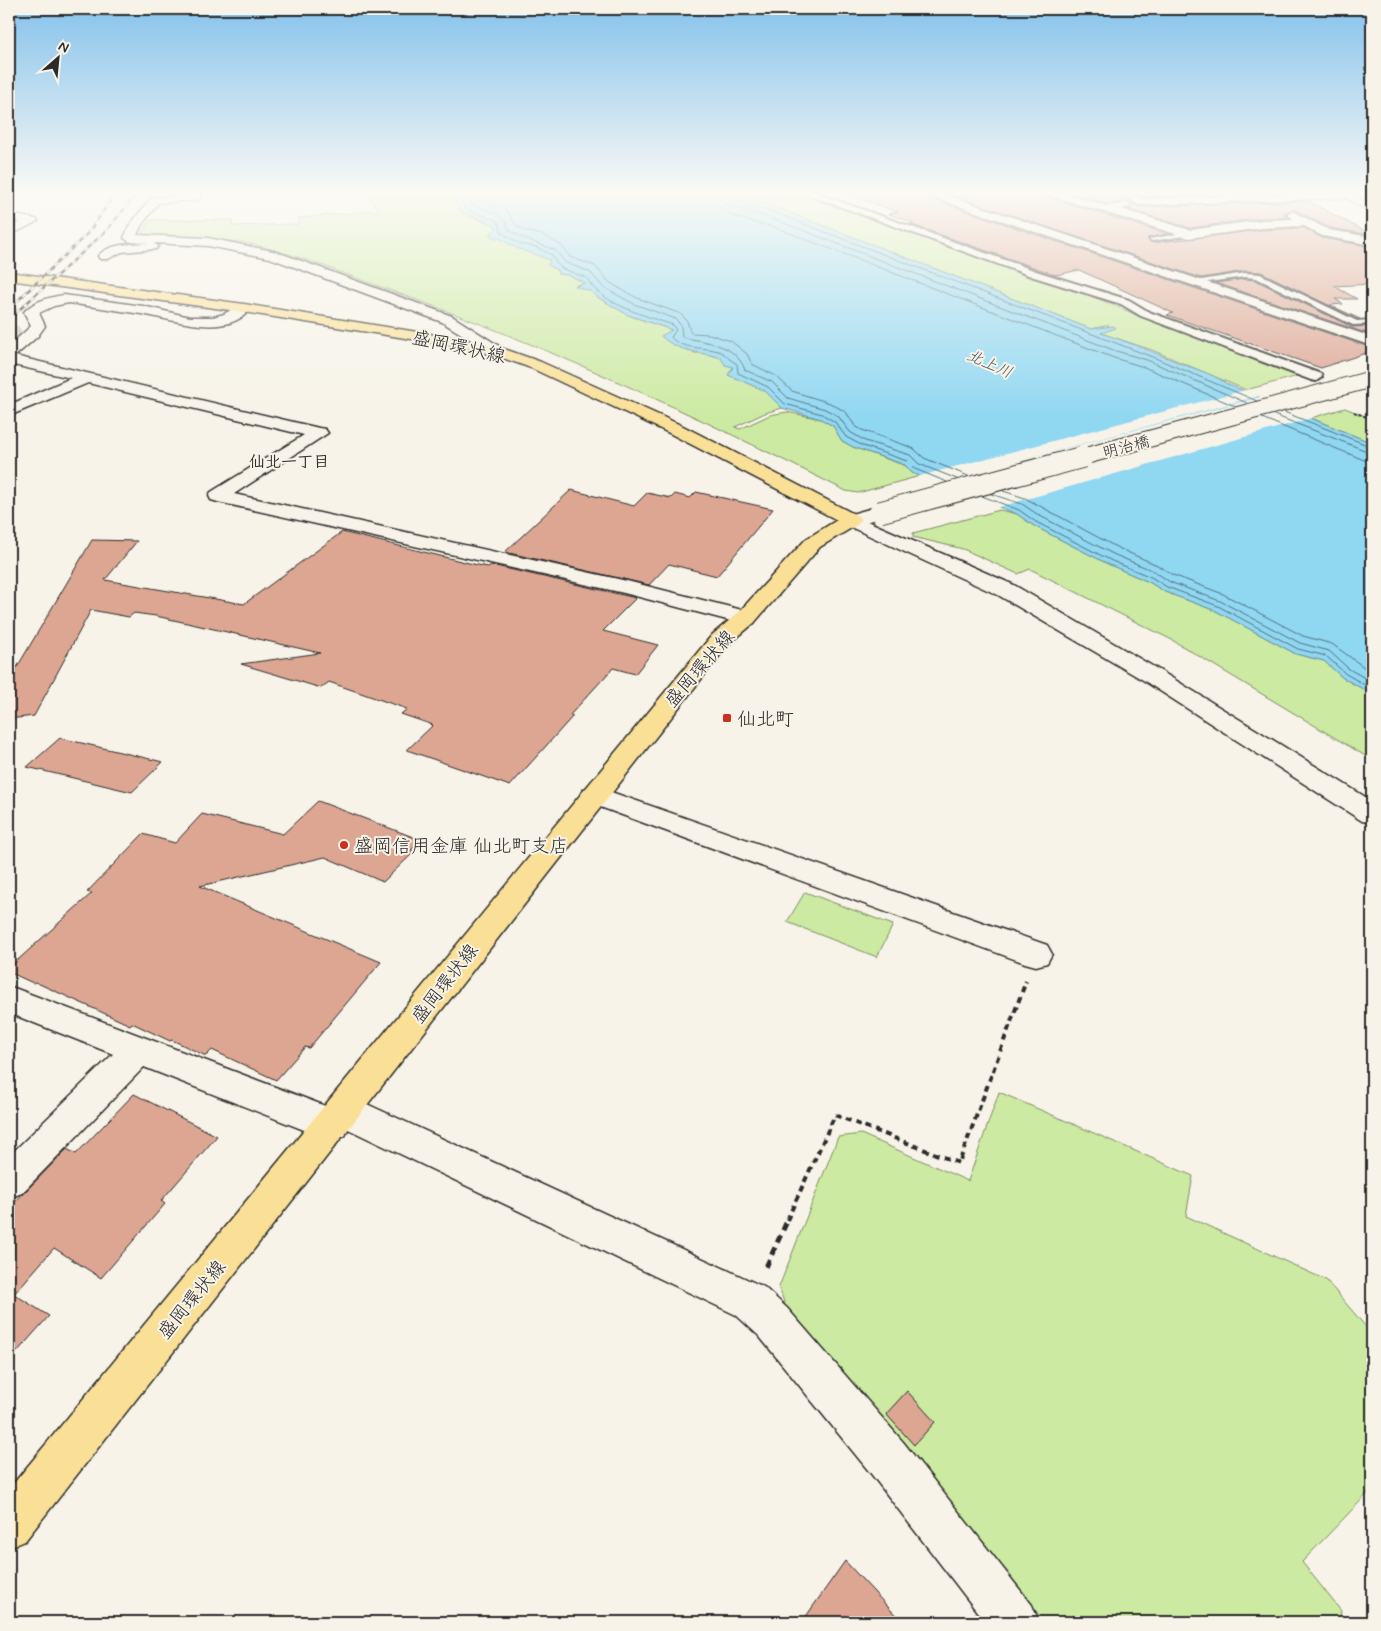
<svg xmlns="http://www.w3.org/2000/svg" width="1381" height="1631" viewBox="0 0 1381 1631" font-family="Mynerve,'Klee One',sans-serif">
<rect width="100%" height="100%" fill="#f7f3e8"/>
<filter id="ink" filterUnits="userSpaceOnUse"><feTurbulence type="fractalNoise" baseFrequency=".02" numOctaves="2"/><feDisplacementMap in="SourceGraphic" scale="10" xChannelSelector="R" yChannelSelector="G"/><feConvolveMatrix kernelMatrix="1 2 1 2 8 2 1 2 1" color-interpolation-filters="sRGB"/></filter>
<g filter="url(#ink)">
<g fill="#cceaa2" stroke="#7c8a66">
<path d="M363,191H433L451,196L463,214L495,225L500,238C506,241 511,245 517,248C532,255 554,254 558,274L568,275L586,283L576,285L593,292L594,295L628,315L672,330L694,353C710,352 721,357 734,366L729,374L765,391L782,408L765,413L735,427L740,429L770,415L787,412L821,419L833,426L842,441L853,447L906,466L912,473L920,476L858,493L846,491C697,416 546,345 389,290C345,274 301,256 256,245C219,235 177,246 143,235L142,232L150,220H233L232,226L299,224V218L379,210Z"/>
<path d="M722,191H792L1027,275L1089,295L1139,316L1302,375L1246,390L1152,350L1101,333L1109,325L1091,329L780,209Z"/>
<path d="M1345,408L1372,419V443L1311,418Z"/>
<path d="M1000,510L1017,514L1034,526L1110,565L1149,582L1165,592L1216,611L1296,654L1324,661L1343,678L1372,694V760L1172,640L1030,569L1018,574L963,549L913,537V533Z"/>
<path d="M805,892L893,925L877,957L787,922Z"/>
<path d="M999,1092L1193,1176L1186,1216L1326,1280L1372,1334V1489L1302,1562L1341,1611L1339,1622H1045L787,1311L779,1287L838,1137L861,1134L968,1181Z"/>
</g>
<path fill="#90d7f2" stroke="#6892a2" d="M433,191H722L780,209L1091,329L1114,326L1116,328L1101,333C1124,341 1147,349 1170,359C1189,368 1209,371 1227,384L1372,443V694L1343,678L1324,661L1296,654L1216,611L1165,592L1149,582L1110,565L1034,526L1017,514L912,473L905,465L853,447L842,441L833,426L821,419L782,408L765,391L728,375L733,367L725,365L721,358C700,351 679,353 661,336L672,330L628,315L594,295L592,292L575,286L585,283L568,275L558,274L557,270L548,265L550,260C539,256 530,253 519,249C509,245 503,238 492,237L490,234L497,228L495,225L458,210C459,195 443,197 433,191Z"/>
<path fill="#f7f3e8" d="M1249,389L1263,395L1010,463L1264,396L1315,417L992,509L916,477Z"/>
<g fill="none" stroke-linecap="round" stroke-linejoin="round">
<g stroke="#53707b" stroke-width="1">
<path d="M449,191L460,199L465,209L498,221L502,233L520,244L536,247L552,255L556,263L563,269L587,278C598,303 649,317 673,325L676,330L671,337C682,351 706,346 721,352C726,355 731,361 737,364L738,373L768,387L785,404L822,414L835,422L846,437L863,446L907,461L915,469L947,482"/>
<path d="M461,191L470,204L497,214L506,222L509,230L523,238L555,250L566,263L590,272L603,287L634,304L676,319L681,326L682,337C707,343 735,343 745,370L772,382L788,398L825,409L838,416L850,432L865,441L910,455L919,464L957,479"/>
<path d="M471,191L476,198L506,210L515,224L525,231L543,235L562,246L570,257L595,266L608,281L617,287L637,298L681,314L687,321L691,333L709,334L731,341L747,354L752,364L776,376L792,391L830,403L846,412L855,426L862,430L913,448L924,458L968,476"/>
<path d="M710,191C717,218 750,221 774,227L1114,358L1144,367L1235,406"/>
<path d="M718,191L719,198L726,204L776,220L1116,351L1147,360L1247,403"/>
<path d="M724,191L728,198L778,214L1155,358L1257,401"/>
<path d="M1284,412L1372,447"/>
<path d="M1274,415L1372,453"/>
<path d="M1262,418L1364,460L1372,461"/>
<path d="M1003,491L1025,498L1118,548L1157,565L1173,575L1223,594L1303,636L1332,644L1372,673"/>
<path d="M991,494L1022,504L1040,516L1115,555L1154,571L1170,582L1220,601L1300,643L1329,651L1349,669L1372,682"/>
<path d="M982,496L1019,510L1036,522L1112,561L1151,577L1167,587L1218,606L1298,649L1326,656L1346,674L1372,689"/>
</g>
</g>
<g fill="#dca693" stroke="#2b2b2b">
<path d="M850,191H917L919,195L1372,348V351L1321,368L1167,315L1173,313L1079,270L1056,275L910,224L914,223L889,214L898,212L849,195Z"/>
<path d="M939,191H1038L1040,195L1168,234L1147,238L1152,243L1262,230L1304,228L1322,238L1372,247V284L1334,286L1357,299H1335L1343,304L1330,305L1360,319H1357L1261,272L1245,271L1201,278Z"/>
<path d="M1062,191H1115L1130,201L1108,204Z"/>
<path d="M1132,191H1288L1290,192L1142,197Z"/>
<path d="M1308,201L1372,235L1330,228L1293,209L1284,213L1287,217L1262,218L1190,228L1128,209L1131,208L1132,203L1139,207Z"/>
<path d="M1245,279L1255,280L1352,327L1372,326V335L1216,283Z"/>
<path d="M571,490L634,506L647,493L671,498L675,494L690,498L696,492L773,509L717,576L669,564L649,585L505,552Z"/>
<path d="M342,532L473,564L488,567L491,565L636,598L603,631L658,645L635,674L613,668L570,715L573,716L510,786L407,750L433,725L401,714L407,709L329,682L321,688L241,664L320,653L156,616L134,613L129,617L91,610L34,716L9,719V681L92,540L137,541L105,580L244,604Z"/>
<path d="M60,738L163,762L132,792L27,767Z"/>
<path d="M318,801L421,840L411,850L415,851L383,882L325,857L200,886L381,962L309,1048L305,1047L276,1080L212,1050L206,1056L172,1040L170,1041L132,1023L130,1025L35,982L33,983L9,972V968L92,893L87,892L143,834L175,843L202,814L283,834Z"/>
<path d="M134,1094L217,1136L161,1201L165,1204L101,1278L54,1248L14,1294L49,1316L9,1361V1208L67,1149L76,1154Z"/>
<path d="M907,1391L935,1422L914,1445L886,1414Z"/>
<path d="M845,1561L902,1622H802Z"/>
</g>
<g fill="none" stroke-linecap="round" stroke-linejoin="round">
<path stroke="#cecbc2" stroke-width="13" stroke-dasharray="13 6" stroke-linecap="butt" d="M9,331L15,332L11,343"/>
<g stroke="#2b2b2b" stroke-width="4">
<g id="service">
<path d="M1189,232L1191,235L1152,241L1149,239Z"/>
<path d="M1245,273L1260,274L1357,321L1372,320V324L1353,325L1256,278L1245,277L1193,284L1189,282Z"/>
</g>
</g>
<g stroke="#2b2b2b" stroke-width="4">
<path id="pedestrian" d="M798,191H810L1039,272L1129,300L1149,312L1321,374L1322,377L1316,381L1311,380L1141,316L1121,304L1031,276Z"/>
</g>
<g stroke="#2b2b2b" stroke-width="3">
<g id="minor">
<path d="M192,191H202L199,200L158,203L141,226L137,235L208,238L277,252L452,316L510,353L507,356H497L442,322L270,258L208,246L154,243L158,246L156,249L122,252L108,259H100L98,256C109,243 133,244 149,243L130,242L124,238L129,226L151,198L190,195Z"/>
<path d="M1040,191H1056L1108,206L1130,203V207L1121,209L1190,230L1262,220L1293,219L1286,214L1292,211L1329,230L1372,237V245L1322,236L1304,226L1262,228L1189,238L1041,193Z"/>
<path d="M1117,191H1129L1141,199L1345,192L1350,195L1345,198L1139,205Z"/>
<path d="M9,214L36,219L38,221L9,236V228L20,222L9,220Z"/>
<path d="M64,295L143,306L190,317H213L224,314L239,305H249L251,308C228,340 172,319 141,314C117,310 93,307 69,303L54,306L39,313L45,326L38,336L15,356L319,428L325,429L328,433L234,494L627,581L754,613L757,618L754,623L746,625L624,593L218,502L211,500L209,496L211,492L304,435L88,383L9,416V405L71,378L9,364V346L31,326L24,312C33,301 50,297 64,295Z"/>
<path d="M851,514L1014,585L1159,670L1372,801V823L1362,821L1143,680L998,595L844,524L841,520L844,516Z"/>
<path d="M594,786L1047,945L1052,954L1047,963L1036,966L1025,963L584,801L581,795L584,789Z"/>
<path d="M9,986L328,1107L332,1099L344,1094L356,1099L764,1287L787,1308L904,1443L1032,1605L1039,1622H985L872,1475L759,1336L736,1315L348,1129L345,1136L332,1141L144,1067L22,1193L9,1198V1156L113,1054L9,1013Z"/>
</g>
</g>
<g stroke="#2b2b2b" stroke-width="3">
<g id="tertiary">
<path d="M919,191H934L1372,337V346L920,193Z"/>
<path d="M1332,191H1345L1372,205V212Z"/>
</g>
</g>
<g stroke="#2b2b2b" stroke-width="3">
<path id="secondary" d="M880,506L887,508L890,512L887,516L851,526L844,524L841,520L844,516Z"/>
</g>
<g stroke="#2b2b2b" stroke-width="3">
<path id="primary" d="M9,272L244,304L461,339L507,350L541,362L683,426L858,516L861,520L858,524L820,547L754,623L728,645L25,1541L9,1548V1489L712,635L738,613L806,539L837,520L671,434L531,368L497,356L461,347L244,312L9,280Z"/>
</g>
<path stroke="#2b2b2b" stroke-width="1" stroke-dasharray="2.5 2" stroke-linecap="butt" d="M768,191L781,196"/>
<path stroke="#2b2b2b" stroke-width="2" stroke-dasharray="3 2" stroke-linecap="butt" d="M1354,412L1372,419"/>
<path stroke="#2b2b2b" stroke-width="4" stroke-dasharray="6 4.5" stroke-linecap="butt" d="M787,1220L835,1115L959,1163L1026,981"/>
<path stroke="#2b2b2b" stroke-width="5" stroke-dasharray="8 5.5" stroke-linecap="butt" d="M766,1267L788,1219"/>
<use href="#service" fill="#f7f3e8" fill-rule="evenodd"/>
<use href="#pedestrian" fill="#f7f3e8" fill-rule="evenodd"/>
<use href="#minor" fill="#f7f3e8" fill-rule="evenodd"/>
<use href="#tertiary" fill="#f7f3e8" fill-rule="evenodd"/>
<use href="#secondary" fill="#f7f3e8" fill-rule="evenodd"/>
<use href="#primary" fill="#fadf96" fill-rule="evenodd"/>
<g stroke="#2b2b2b" stroke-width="2.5">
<g id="rail">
<path d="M9,309L89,232L117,191"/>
<path d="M9,319L105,232L139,191"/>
</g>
</g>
<use href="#rail" stroke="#f7f3e8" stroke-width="2" stroke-dasharray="5" stroke-linecap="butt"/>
<g stroke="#2b2b2b" stroke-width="18" stroke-linecap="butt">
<path id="secondary-bridge-far1" d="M1078,458L1372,379"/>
</g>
<g stroke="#2b2b2b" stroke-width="23" stroke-linecap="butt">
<path id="secondary-bridge" d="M880,512L1083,457"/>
</g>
<use href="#secondary-bridge-far1" stroke="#f7f3e8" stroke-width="16"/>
<use href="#secondary-bridge" stroke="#f7f3e8" stroke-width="21"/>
</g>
</g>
<linearGradient id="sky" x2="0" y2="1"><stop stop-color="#85c2ec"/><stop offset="0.46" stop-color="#fbfaf5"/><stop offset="1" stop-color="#fbfaf5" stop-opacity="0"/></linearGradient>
<rect width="1381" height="419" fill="url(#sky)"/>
<g fill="#c8321e" stroke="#f7f3e8" stroke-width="2">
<rect x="722" y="713" width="10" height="10" rx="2.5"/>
<circle cx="344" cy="845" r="5"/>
</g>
<g text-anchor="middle" stroke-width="4" stroke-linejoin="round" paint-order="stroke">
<g font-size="16" font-style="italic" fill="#44565d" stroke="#f7f3e8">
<text transform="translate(990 363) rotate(24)" y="6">北上川</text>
</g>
<g font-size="16" fill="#2b2b2b" stroke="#f7f3e8">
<text transform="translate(1126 446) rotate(-15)" y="6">明治橋</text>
</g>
<g font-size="16" font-weight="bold" fill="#2b2b2b" stroke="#f7f3e8">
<text x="289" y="467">仙北一丁目</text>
</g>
<g font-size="19" fill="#2b2b2b" stroke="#f7f3e8">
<text transform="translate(459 346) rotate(12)" y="7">盛岡環状線</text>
<text transform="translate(699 668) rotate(-49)" y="7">盛岡環状線</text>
<text transform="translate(444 983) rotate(-52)" y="7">盛岡環状線</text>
<text transform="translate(191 1299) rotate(-51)" y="7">盛岡環状線</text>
</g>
<g font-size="19" fill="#2b2b2b" stroke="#f7f3e8" text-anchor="start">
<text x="737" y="725">仙北町</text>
<text x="354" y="852">盛岡信用金庫 仙北町支店</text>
</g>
</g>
<rect width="1381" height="1631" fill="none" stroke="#f7f3e8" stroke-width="30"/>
<rect x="15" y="15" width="1351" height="1601" fill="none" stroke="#2b2b2b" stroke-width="2" filter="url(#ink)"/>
<g transform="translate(58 58) rotate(27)" stroke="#f7f3e8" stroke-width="4" paint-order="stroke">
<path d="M0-4L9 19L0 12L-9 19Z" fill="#2b2b2b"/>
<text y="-8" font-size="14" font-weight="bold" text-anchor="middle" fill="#2b2b2b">N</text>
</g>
</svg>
